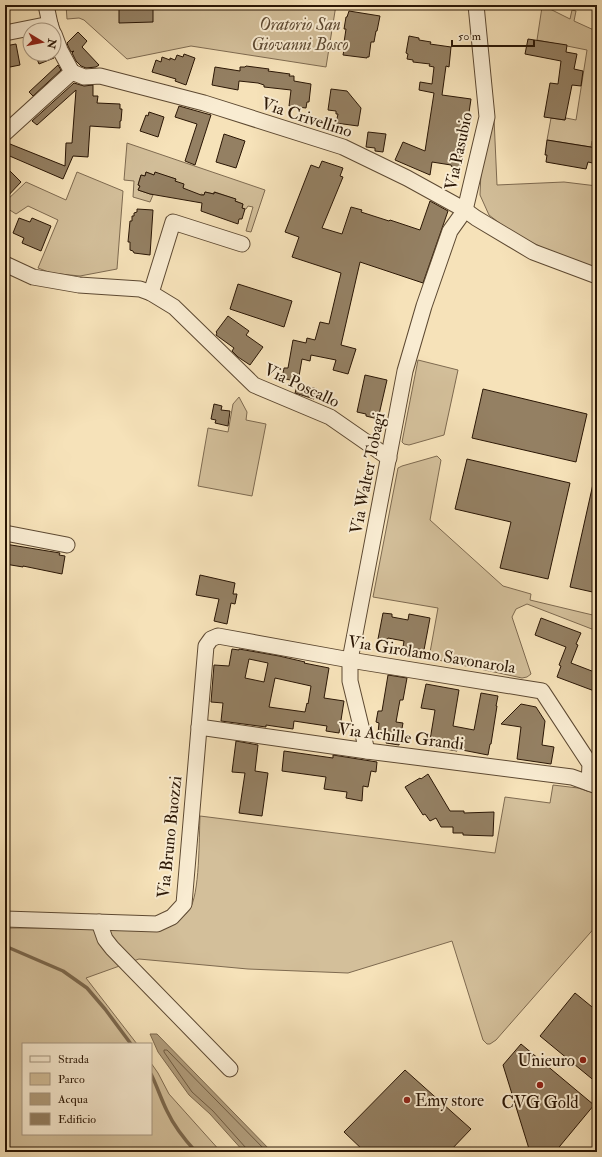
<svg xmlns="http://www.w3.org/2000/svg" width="602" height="1157" viewBox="0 0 602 1157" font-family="'IM FELL Double Pica',serif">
<rect width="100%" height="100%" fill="#f6e2b9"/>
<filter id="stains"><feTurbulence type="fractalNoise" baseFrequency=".005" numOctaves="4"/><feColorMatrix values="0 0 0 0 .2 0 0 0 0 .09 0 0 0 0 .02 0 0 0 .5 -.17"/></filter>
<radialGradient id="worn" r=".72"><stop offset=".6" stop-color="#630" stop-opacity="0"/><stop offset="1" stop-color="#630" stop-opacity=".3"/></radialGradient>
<g fill="#d3bf9a" stroke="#7e6a50">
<path d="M66,5H336L326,67L191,46L127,59L84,20L79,18L67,19Z"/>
<path d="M538,5H548V8L570,19L572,10L576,11L574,21L596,31L597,28V142L592,141L591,147L547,140L551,118L565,120L566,118L576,120L587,50L537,40L542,7Z"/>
<path d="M494,118L497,185L564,182L597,186V268L545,249L511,232L489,215L480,195L481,171Z"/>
<path d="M127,143L265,190L251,232L246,231L253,207L248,206L246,209L242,208L243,204L235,201V199L215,192L214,194L205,192L204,195L201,194L199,199L183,188L175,181L176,179L155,173L154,175L146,172L145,176L141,175L138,185L140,186L138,190L153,195L150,202L133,197L134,181L124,180Z"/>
<path d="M77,172L123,191L117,269L80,276L51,273L38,268L58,220L28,206L16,214L5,207V202L26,182L66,200Z"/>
<path d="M418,360L458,370L444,435L409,445L404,444L402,442Z"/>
<path d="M239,397L247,412L246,420L266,424L252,496L198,486L208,428L228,432L233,404Z"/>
<path d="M437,456L441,460L430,520L503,586L531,594L530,600L580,612L597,616V631L527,604L516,609L512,617L531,674L527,677L522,678L429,658L438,608L373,597L398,468L402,466Z"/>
<path d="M553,785L578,788L597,794V925L496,1040L490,1044H487L483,1040L452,941L348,973L248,969L139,959L86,978L137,1044H23V1134H151V1063L158,1073L169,1094L221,1152H5V1020H6L5,1015V928H154C167,925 180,922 189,910C200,896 199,836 200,816L495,853L505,797L550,803Z"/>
</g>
<path fill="#b19d7c" stroke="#7b674c" d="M150,1034H157L272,1152H244L210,1114L189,1095L158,1052Z"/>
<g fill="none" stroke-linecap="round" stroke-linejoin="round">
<path stroke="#6e5a40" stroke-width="1" d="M247,1152L246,1148L213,1111L192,1092L164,1052V1050H167L267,1152"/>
<g stroke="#7b674c" stroke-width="3.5">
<path d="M5,946L63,971L87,988L105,1009L131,1044"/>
<path d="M151,1074C157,1086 161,1099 167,1111C174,1126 185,1140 196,1152"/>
</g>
</g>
<g fill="#948063" stroke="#2a1605" fill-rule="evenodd">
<path d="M119,5H153V22L119,23Z"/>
<path d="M349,11L380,16L377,31H376L374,42H371L369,57H367V58L343,55L344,50L343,49L346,29H344L346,17H347Z"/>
<path d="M78,32L87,41L82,47L99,65L96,67L86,68L81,66L76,61L72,53L74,51L71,52L68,46L67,43Z"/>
<path d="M409,36L419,38V40L431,42L430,44L451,47L449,67L446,66L442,95L471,99L467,126L465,125L462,143H464L460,168L452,167L451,165L432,162L430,175L395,160L403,142L425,151L434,93L419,90L420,82L432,84L434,67L429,66L430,64L413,62V60L407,59L408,54L406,53Z"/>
<path d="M528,39L567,45L566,52L577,54L574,69L583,71L581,86L572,85L565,120L544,117L550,83L558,84L561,61L525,54Z"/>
<path d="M16,44L20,65L5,68V46Z"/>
<path d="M35,54H52L54,58L39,64Z"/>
<path d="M184,54L195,58L186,85L175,81L176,79L152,72L156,60L161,62L162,57L170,60V58L175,60L177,55L183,57Z"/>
<path d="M58,65L61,70L33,96L29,92Z"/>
<path d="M246,66L269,69L268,71L290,74L289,76H294V81L311,84L309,102H307L306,108L289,106L291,90L264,87V85L258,83L239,81L238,90L212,85L215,67L240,71V67H245Z"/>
<path d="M74,83L84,86L93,85V96H98L97,103L120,104V109H122L121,121H120V128L90,126L88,157L73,156L63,179L5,154V142L65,166L66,143H72L76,90L37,125L32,121Z"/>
<path d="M331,89L347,91L361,108L358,126L336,123L338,114H336V111L328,110Z"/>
<path d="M179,106L211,115L195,165L185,161L197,124L175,117Z"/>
<path d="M149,112L164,117L158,137L140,131L146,115L148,116Z"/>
<path d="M368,132L386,134L383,152L375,151V148L366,147Z"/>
<path d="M224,134L245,141L236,168L216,162Z"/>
<path d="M547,140L597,148V164L588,162L586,169L546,162L547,155H545Z"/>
<path d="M322,161L343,168L340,176L343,177L322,228L342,234L351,207L362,210L361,212L389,221L390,220L420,230L430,201L448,211L423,283L360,262L341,345L356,349L348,374L333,370L336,360L311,355L310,361L302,359L298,382L282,378L284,368H288L293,340L306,343L307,338L315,340L320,322L329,324L341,273L292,257L299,237L285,232L311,165L319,168Z"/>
<path d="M5,166L21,182L5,199Z"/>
<path d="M146,172L154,175L155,172L176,179L175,181L184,184L183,188L201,195H204L205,192L214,194V192L236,199L235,201L243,204L242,208L245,209L242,219H239L238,224L201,211L202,203L150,194L138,190L140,186L138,185L141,175L145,176Z"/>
<path d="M137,209L153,210L150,255L134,253L133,251L130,250V242H128L130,221H132V216H134V213L137,212Z"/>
<path d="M19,218L30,222L32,218L51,226L41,251L22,243L24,238L13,233Z"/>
<path d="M238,284L292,301L284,327L230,309Z"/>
<path d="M228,316L249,331L246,335L263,347L250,365L238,357L232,351L234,348L216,335L217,333L216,332Z"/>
<path d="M365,375L387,380L378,419L366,416V414L357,412Z"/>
<path d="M298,383L317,389L314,399L295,393Z"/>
<path d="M483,389L587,414L576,462L472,438Z"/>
<path d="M214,404L222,406L221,410L230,411L228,426L215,423L216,420L211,419Z"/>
<path d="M467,459L570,483L548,579L500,568L511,522L455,509Z"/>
<path d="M593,484L597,485V593L570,587Z"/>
<path d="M5,544L60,553L59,555L65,556L62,574L23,566V567L5,564Z"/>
<path d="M200,575L235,583L233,594H237L235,604L231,603L227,624L214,621L219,599L196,595Z"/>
<path d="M383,613L392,614V617L408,620L409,614L430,618L424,650L403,647L404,641L388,638L387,640L378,639Z"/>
<path d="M541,618L581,633L576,644L578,645L571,663L597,673V692L557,677L561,666L559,665L566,647L535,635Z"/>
<path d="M232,649L239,650V649L279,656L305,662L304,663L329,668L324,698L344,701L339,733L326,731L327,726L294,721L293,729L266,725V727L221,721L223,703L211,702L214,665L229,666ZM249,659L268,663L264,682L245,678ZM275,678L311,686L308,704L307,703L305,712L269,707Z"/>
<path d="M388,675L407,678L403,700H400L396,722L403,723L399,745L386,743L388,734L378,733L379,723L376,722L378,711H382Z"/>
<path d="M426,684L459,690L453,726L474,730L481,693L498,696L496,706H497L491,744H490L488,755L457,749V751L429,746L435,710L421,708Z"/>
<path d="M521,704L536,707L545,721L542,745L554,747L551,764L517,759L521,727L501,724Z"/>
<path d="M236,741L258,745L255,771L268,773L262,816L239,813L245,773L232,772Z"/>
<path d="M284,751L333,758V755L377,762L376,772L371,771L368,787L363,786L362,801L346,798L347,792L324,789L326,777L282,771Z"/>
<path d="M428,774L450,811H464V813L494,812L493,836L463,835V833H453V827H441L436,818L430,821L425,814L423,815L405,787L420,778L421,779Z"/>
<path d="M575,993L597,1011V1083L540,1036Z"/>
<path d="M521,1044L594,1105L555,1152H530L503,1065Z"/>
<path d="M405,1070L471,1129L449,1152H365L344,1132Z"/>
</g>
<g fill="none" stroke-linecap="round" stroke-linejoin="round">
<g stroke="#5d4932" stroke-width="17">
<g id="minor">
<path d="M46,5L50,24L52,30"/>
<path d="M5,33L50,24"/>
<path d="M54,34L60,50L72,72"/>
<path d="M5,133L72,72L84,77L100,76L204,103L343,147L407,178L465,210L476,218L533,252L597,276"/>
<path d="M5,264L33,277L79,285L140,289L151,293L174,307L254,385L330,417L389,458"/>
<path d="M151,293L173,222L242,244"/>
<path d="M5,533L67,545"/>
<path d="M199,727L367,751L572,777L597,786"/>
<path d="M367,751L350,681V660L405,371L424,306L450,231L465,210L487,117L476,5"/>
<path d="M5,919L157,924L172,917L184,904L206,646L211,639L218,636L350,660L542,691L590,764L589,783"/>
<path d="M99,922L105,939L112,948L230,1069"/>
</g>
</g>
<use href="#minor" stroke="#f9ecd2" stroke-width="15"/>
</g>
<g fill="#8f2418" stroke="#f9ecd2" stroke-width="1.5">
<circle cx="583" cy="1060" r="4"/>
<circle cx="540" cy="1085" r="4"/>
<circle cx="407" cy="1100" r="4"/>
</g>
<g text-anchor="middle" stroke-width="4" stroke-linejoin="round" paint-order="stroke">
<g font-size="17" font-style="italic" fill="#5d4932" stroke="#f9ecd2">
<text x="300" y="30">Oratorio San<tspan x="300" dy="20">Giovanni Bosco</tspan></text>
</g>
<g font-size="17" fill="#2a1605" stroke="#f9ecd2">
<text transform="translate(307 117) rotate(18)" y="6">Via Crivellino</text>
<text transform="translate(458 151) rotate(-78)" y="6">Via Pasubio</text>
<text transform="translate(302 385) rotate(25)" y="6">Via Poscallo</text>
<text transform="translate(367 473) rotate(-79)" y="6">Via Walter Tobagi</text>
<text transform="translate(432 654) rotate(9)" y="6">Via Girolamo Savonarola</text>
<text transform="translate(401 736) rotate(7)" y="6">Via Achille Grandi</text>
<text transform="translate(169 837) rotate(-84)" y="6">Via Bruno Buozzi</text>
</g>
<g font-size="17" fill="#2a1605" stroke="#f9ecd2" text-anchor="end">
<text x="575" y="1066">Unieuro</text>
<text x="415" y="1106" text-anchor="start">Emy store</text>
<text x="540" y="1108" text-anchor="middle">CVG Gold</text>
</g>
</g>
<rect width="602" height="1157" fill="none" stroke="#f6e2b9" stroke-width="20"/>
<rect x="6" y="6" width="590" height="1145" fill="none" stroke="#2a1605" stroke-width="2"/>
<rect x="10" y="10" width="582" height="1137" fill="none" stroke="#2a1605"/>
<rect x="22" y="1043" width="130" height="92" fill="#f9ecd2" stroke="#a69680"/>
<rect x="30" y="1056" width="20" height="6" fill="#f9ecd2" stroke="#a69680"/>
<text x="58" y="1063" font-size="12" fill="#2a1605">Strada</text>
<rect x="30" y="1073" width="20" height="12" fill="#d3bf9a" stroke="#a69680"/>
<text x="58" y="1083" font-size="12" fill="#2a1605">Parco</text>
<rect x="30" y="1093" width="20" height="12" fill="#b19d7c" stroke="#a69680"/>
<text x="58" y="1103" font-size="12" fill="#2a1605">Acqua</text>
<rect x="30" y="1113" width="20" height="12" fill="#948063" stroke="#a69680"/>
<text x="58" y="1123" font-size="12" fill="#2a1605">Edificio</text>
<g transform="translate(42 42) rotate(100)"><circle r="19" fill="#f9ecd2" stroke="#a69680"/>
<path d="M0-3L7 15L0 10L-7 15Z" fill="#8f2418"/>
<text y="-6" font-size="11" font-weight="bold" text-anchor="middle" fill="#2a1605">N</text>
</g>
<path d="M452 40v6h82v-6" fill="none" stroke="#2a1605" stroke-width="2"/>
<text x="458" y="40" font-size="12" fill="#2a1605" stroke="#f9ecd2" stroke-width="3" paint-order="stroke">50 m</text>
<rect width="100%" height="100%" filter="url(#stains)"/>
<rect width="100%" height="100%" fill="url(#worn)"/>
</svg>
